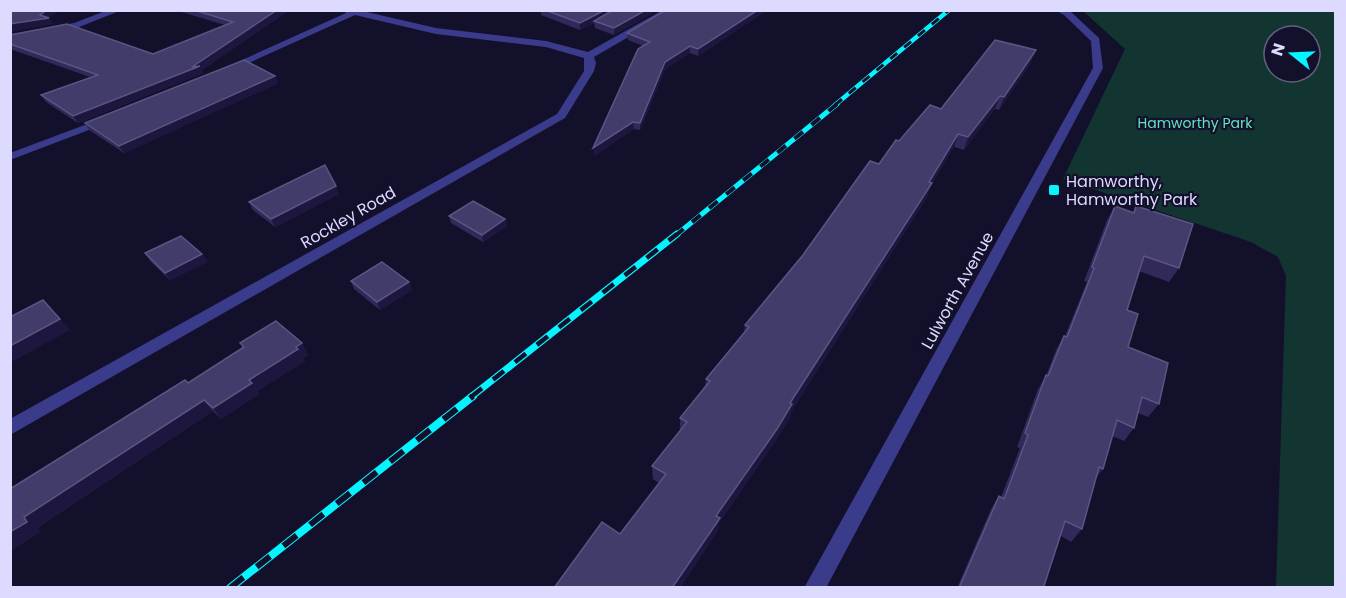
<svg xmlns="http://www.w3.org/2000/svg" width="1346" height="598" viewBox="0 0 1346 598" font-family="Poppins,sans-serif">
<rect width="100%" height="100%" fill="#13102b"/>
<path fill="#133532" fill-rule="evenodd" d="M1083,11H1335V587H1276L1286,276L1278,257L1251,242L1063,179L1125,49ZM1274,36H1310V72H1274Z"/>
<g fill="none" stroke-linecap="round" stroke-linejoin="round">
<g fill="#3a3b8b" fill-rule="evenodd">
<path d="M108,10H122L79,27L10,40V34L74,23Z"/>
<path d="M342,10H358L436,28L546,41L588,52L663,10H675L594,57L596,63L594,71L565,118L10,435V419L557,114L584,71V58L546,47L436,34L355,15L231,71L222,69L346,13Z"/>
<path d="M1055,10L1070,11L1099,38L1103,68L826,588H804L1093,68L1091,41L1064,15Z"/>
<path d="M106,117L112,120L110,122L10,160V153Z"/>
</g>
<g stroke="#06f4ff" stroke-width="4.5">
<path id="rail-far3" d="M835,105L949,10"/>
</g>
<g stroke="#06f4ff" stroke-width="5">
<path id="rail-far2" d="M675,236L837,104"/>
</g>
<g stroke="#06f4ff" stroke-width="7">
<path id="rail-far1" d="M471,397L677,234"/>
</g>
<g stroke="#06f4ff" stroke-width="8">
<path id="rail" d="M230,588L473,396"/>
</g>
<use href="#rail-far3" stroke="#13102b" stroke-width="3" stroke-dasharray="9" stroke-linecap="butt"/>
<use href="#rail-far2" stroke="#13102b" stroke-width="4" stroke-dasharray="11" stroke-linecap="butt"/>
<use href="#rail-far1" stroke="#13102b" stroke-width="4.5" stroke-dasharray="14" stroke-linecap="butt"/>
<use href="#rail" stroke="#13102b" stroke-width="6" stroke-dasharray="17" stroke-linecap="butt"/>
</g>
<g fill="#302959">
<path d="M175,10H289L202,70L203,73L78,123L46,102L41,95L90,77L10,49V35L153,54L225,25Z"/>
<path d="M541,10H658L614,35L595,28L594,23L580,30L541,15Z"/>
<path d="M767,10L698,56L690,53L665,69L640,130L634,129L594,156L643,46L628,40L627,33Z"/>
<path d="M1031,63L999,110L995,109L964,150L954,147L931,185L927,197L791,412L790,418L774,443L719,523L718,530L680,588H554L620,534L659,483L653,479L652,466L680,431V418L705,386L706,379L744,332L745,325L899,141L941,109Z"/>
<path d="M278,83L124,153L89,130L85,123Z"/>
<path d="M339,194L275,227L253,210L249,202Z"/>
<path d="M1115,206L1133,212L1136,206L1179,268L1169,282L1139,271L1127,310L1128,347L1159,404L1148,417L1138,413L1134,428L1124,441L1112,436L1103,469L1096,478L1082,529L1071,542L1061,536L1044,586L1046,588H957L991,509L999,496L1001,497L1020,448L1017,447L1038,389L1046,376L1056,350L1064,336H1065L1087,282L1084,281L1107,220Z"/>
<path d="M449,216L505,219L507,226L483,242L451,223Z"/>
<path d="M145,253L202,254L207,262L170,280L150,261Z"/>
<path d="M351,281L409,282L412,290L380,310L354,289Z"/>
<path d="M240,343H302L308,355L303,358L305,361L257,391L259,394L221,419L213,411L37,528L40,532L10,551V489L188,383L243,348Z"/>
</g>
<g fill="#1d173f">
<path d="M47,10H61L49,18L53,24L10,32V24L40,15Z"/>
<path d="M277,10H289L202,70L203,73L78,123L73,116Z"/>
<path d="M605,10H617L594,21V23L580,30V23Z"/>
<path d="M646,10H658L614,35V28Z"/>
<path d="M758,10H767L698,56V49Z"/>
<path d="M690,46V53L665,69L640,130V123L665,62Z"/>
<path d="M1036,50L1031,63L999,110L1004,97Z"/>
<path d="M275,76L278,83L124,153L119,146Z"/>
<path d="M1000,96L995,109L964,150L968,137Z"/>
<path d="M633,122L634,129L594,156L593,148Z"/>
<path d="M958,134L954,147L931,185L927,197L791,412L790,418L774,443L719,523L718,530L680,588H672L716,516L790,403Z"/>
<path d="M336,186L339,194L275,227L271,219Z"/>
<path d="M505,219L507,226L483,242L482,235Z"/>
<path d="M202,254L207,262L170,280L165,273Z"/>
<path d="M409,282L412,290L380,310L377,302Z"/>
<path d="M60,319L70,330L10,363V346Z"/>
<path d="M302,343L308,355L303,358L305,361L257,391L259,394L221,419L213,408L249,380Z"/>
<path d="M204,400L213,411L37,528L40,532L10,551V532L24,517Z"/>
</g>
<g fill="#423c6b" stroke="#5a5582" stroke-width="1.5">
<path d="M10,10H47L40,15L49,18L10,24Z"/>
<path d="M194,10H277L192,67L200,66L73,116L41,95L98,75L10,44V35L67,24L153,54L233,22Z"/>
<path d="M545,10H605L580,23Z"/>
<path d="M613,10H646L614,28L594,21Z"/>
<path d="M666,10H758L698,49L690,46L665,62L640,123L633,122L593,148L638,49L650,42L627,33Z"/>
<path d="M995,40L1036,50L1004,97L1000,96L968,137L958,134L929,182L932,183L790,403L792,404L777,429L716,516L720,518L672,588H554L602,522L620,534L666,474L652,466L687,422L680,418L710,381L706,379L749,327L745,325L803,255L870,161L879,164L896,140L899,141L930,105L941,109Z"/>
<path d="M244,60L275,76L119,146L85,123Z"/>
<path d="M325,165L336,186L271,219L249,202Z"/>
<path d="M473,201L505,219L482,235L449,216Z"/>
<path d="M1115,206L1134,213L1136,206L1193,224L1179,268L1144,256L1127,310L1138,314L1128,347L1168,363L1159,404L1142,397L1134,428L1117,420L1103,469L1099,467L1082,529L1065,521L1044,586L1046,588H959L999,496L1004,499L1028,435L1025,433L1046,375L1048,376L1064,336L1067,337L1094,268L1092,267Z"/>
<path d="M181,236L202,254L165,273L145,253Z"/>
<path d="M382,262L409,282L377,302L351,281Z"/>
<path d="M43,300L60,319L10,346V317Z"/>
<path d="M276,321L302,343L296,347L298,349L249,380L252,383L213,408L204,400L24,517L27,522L10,532V489L185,380L188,383L244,347L240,343Z"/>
</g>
<rect fill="#06f4ff" stroke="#13102b" stroke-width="2" x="1048" y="184" width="12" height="12" rx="3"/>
<g text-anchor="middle" stroke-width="4.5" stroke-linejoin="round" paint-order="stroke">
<g font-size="14" fill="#61e4bc" stroke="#13102b">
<text x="1195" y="128">Hamworthy Park</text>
</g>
<g font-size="16" fill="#dcdaff" stroke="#13102b" text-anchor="start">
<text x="1066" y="187">Hamworthy,<tspan x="1066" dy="18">Hamworthy Park</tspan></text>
</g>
<g font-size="16" fill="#dcdaff" stroke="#13102b">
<text transform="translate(348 217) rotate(-30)" y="6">Rockley Road</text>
<text transform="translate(957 290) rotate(-61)" y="6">Lulworth Avenue</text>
</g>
</g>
<rect width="1346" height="598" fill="none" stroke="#dcdaff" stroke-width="24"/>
<g transform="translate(1292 54) rotate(288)"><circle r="28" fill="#13102b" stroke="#636180" stroke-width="1.5"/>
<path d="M0-4.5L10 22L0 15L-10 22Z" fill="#06f4ff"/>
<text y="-9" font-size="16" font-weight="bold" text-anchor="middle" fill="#dcdaff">N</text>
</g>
</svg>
